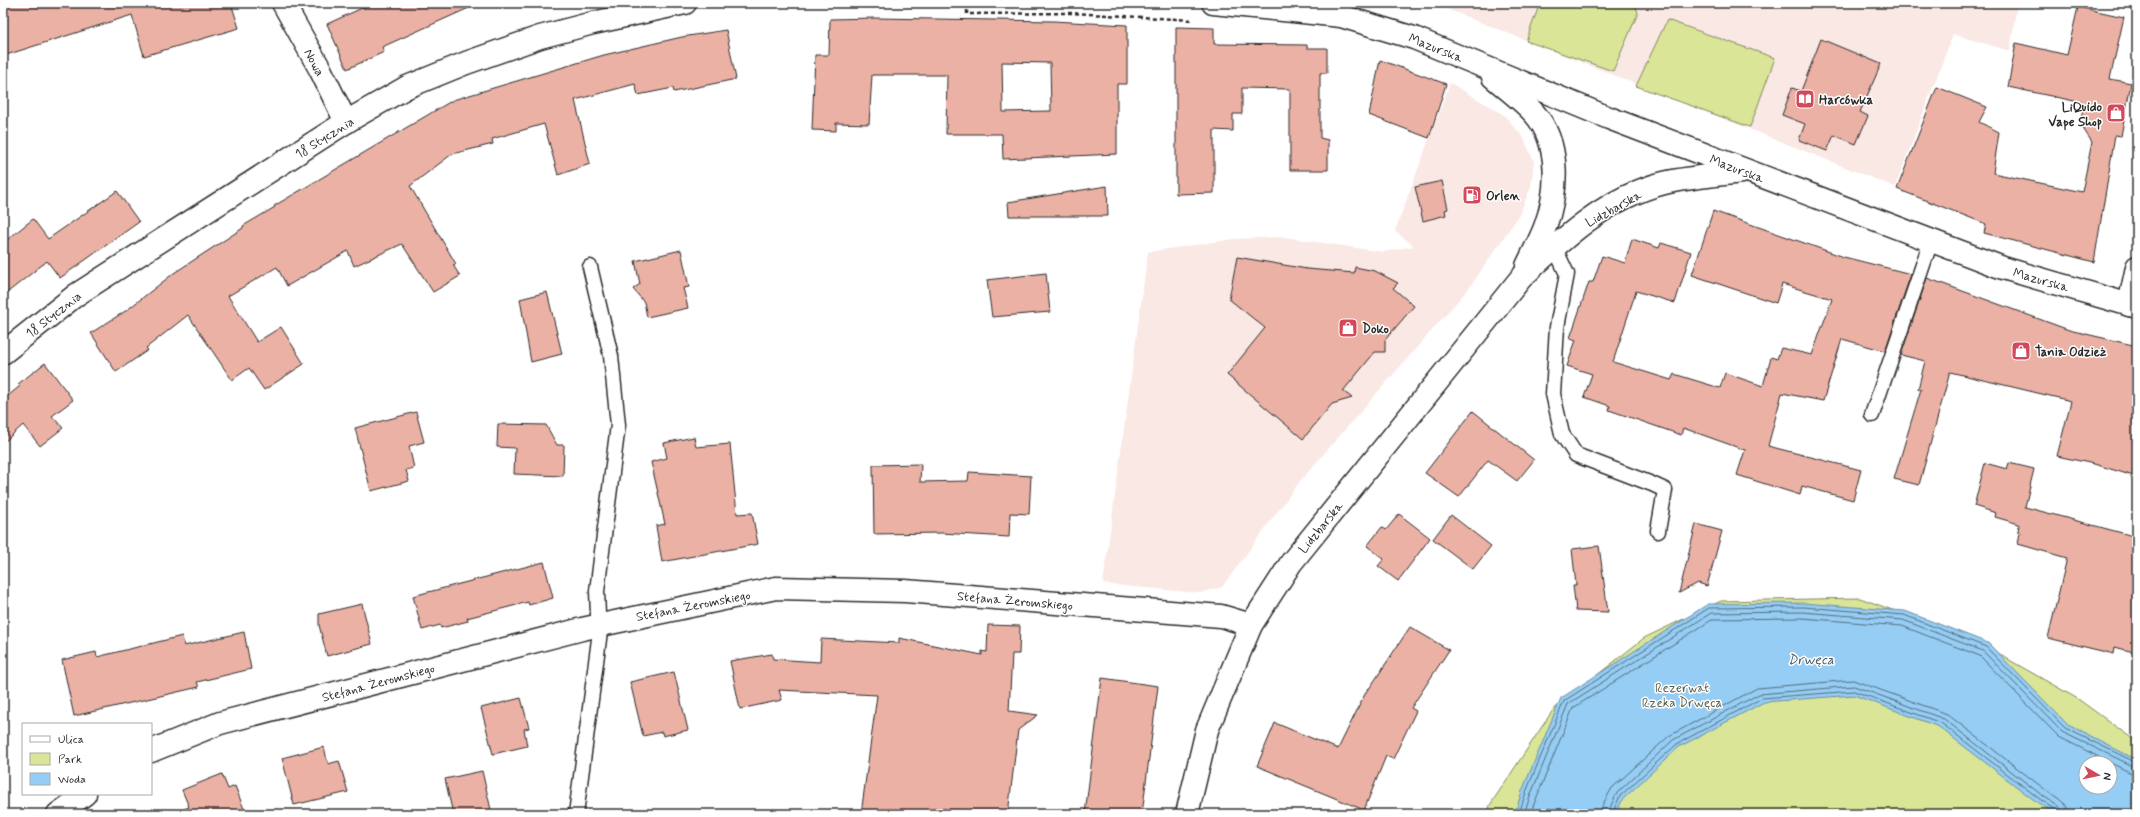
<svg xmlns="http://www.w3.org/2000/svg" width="2140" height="817" viewBox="0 0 2140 817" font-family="Mynerve,sans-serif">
<rect width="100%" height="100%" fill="#fff"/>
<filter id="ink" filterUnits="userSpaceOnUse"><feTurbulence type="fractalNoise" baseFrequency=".025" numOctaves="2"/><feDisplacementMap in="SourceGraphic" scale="8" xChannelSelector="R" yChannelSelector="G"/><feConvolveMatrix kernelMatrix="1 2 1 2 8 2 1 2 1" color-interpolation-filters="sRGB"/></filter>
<g filter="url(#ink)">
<g fill="#f9e8e4">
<path d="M1432,3H2017L2010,51L1953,34L1895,187Z"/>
<path d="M1450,83L1504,115L1523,137L1534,161L1531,187L1518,217L1469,288L1300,481L1222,587L1200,593L1103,584L1148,252L1234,239L1284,237L1383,252L1414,246L1395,231Z"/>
</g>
<g fill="#dae597" stroke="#828861" fill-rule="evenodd">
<path d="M1540,3H1626L1636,7L1638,13L1613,71L1526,41Z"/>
<path d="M1667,20L1775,58L1750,127L1636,86Z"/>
<path d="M1860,598L1976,641L2078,699L2137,742V814H1488L1490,805L1553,710L1644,638L1721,601ZM2086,763H2110V787H2086Z"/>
</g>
<path fill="#95cdf4" stroke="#6b8ca4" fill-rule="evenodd" d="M1803,603L1905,611L1988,643L2068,725L2137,760V814H2056L2038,803L1939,727L1854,695L1764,702L1679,747L1623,799L1615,814H1515L1522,791L1561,698L1708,604ZM2086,763H2110V787H2086Z"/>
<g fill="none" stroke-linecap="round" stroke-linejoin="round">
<g stroke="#556c7b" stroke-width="1">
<path d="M1519,814L1526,792L1564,701L1709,608L1803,607L1904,615L1986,647L2065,728L2137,763"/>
<path d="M1524,814L1531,794L1568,704L1711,613L1802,612L1903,620L1983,651L2062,732L2137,768"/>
<path d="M1530,814L1573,708L1713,619L1802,618L1902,626L1980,656L2059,737L2129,772L2137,774"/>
<path d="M1601,814L1602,806L1612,788L1669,736L1757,688L1853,680L1947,714L2047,791C2057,797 2068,801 2068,814"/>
<path d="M1607,814L1617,793L1673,740L1759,694L1854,686L1944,719L2043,796L2059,806L2062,814"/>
<path d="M1612,814L1620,796L1677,744L1762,698L1854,691L1941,723L2041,800L2055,809L2057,814"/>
</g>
</g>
<g fill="#ebb1a5" stroke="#2b2b2b" fill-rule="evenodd">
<path d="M3,3H231L239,28L144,56L132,15L3,56Z"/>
<path d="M373,3H480L382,47L384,52L347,69L327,24Z"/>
<path d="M2078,7L2124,17L2110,79L2131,83L2121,136L2115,135L2094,262L1984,233L1986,224L1897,189L1937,87L1987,107L1979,122L1999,132L1993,173L2082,192L2092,142L2080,124L2084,103L2008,87L2016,43L2067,55Z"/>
<path d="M876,18L1053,21L1127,25V84H1117V154L1003,159L1002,134H946L947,75H872L869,124L836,123V131L812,130L815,55H829L830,19ZM1002,62L1050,63L1051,111L1003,112Z"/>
<path d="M1176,27L1214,28V44L1307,45V48H1327V73H1320V138L1328,140V170H1290V89L1242,88V114H1233V131L1214,130V193L1176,194Z"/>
<path d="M726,30L736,79L674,92L673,88L638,95L635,84L575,100L590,164L558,175L544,124L492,139L493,144L452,154L410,186L456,264L453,265L460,276L433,292L402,244L354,266L348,251L287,286L277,267L228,296L257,342L281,327L304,364L264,390L249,368L232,380L188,315L146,348L148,350L116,372L91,333L127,310L174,273L243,228V226L275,207L274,206L453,100L604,55L682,37Z"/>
<path d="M1821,39L1881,64L1860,112L1868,116L1856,144L1834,135L1827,151L1799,140L1805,124L1782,115L1792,88L1801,91Z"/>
<path d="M1380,60L1446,84L1429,138L1369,115Z"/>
<path d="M1442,181L1448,209L1445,210L1446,215L1423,221L1415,187Z"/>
<path d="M1107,186L1108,216H1009L1008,202Z"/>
<path d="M117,191L139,222L60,278L47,261L3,296V243L33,219L48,239Z"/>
<path d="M1713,211L1844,257L1911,274L1885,351L1842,339L1823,401L1782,393L1768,446L1861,470L1853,500L1802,486L1800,495L1737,475L1745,450L1683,428L1681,435L1609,410L1610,406L1584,397L1592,374L1567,366L1576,340L1570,338L1589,282H1593L1602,256L1625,263L1632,239L1659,248L1661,243L1691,252L1675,303L1636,291L1613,362L1671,380L1674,374L1720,388L1725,373L1763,386L1771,357L1777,359L1781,348L1812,355L1832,299L1782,284L1776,303L1692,275Z"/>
<path d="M681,250L689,287L683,288L688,308L647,317L644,302L633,289L640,284L635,261Z"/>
<path d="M1237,257L1307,269L1354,273L1355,267L1375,271L1398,283L1393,288L1414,306L1385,340V352H1375L1343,391L1352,398L1332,404L1303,439L1227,375L1265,328L1229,299Z"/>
<path d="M1046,273L1050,312L992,317L987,280Z"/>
<path d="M1927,278L2069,330L2137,346V477L2094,464L2057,456L2071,401L1950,372L1919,485L1894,479L1921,389H1918L1925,361L1901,355Z"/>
<path d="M547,292L562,354L531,362L520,299Z"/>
<path d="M45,363L73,400L52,416L63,428L40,446L23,425L3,443V400L20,386L18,384Z"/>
<path d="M1473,411L1534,460L1517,481L1488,460L1459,497L1425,473Z"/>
<path d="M416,412L424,442L409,446L414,468L406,470L409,481L371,491L355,428Z"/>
<path d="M498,424L546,425L557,445H564L563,476L514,474L515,448L497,447Z"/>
<path d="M694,437L696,447L730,444L737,514L752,513L758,544L662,562L656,526L665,524L651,462L667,458L664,443Z"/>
<path d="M1985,463L2007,469L2009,463L2034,469L2025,507L2137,537V653L2115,647L2114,654L2048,638L2067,558L2018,544L2020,532L2018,531L2019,524L1995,517L1996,513L1974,506Z"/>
<path d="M921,464L920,482L968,481L969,472L1031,476L1029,514L1010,513L1009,537L941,533L874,534L873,465Z"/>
<path d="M1399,514L1430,538L1398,581L1378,566L1384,559L1367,546L1382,527L1386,530Z"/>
<path d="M1451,515L1491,546L1473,569L1433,539Z"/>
<path d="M1696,524L1722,531L1707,586L1698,583L1679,593Z"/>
<path d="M1599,546L1608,612L1576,611L1573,585H1576L1572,549Z"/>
<path d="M544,562L553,598L529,605L528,602L467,618L468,621L441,628L440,625L422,630L413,596Z"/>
<path d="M362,604L372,644L327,656L319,625V614Z"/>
<path d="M988,625L1020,626L1019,654H1012L1009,711L1038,715L1018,730L1008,814H987L935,808V814H861L877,695L779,690L782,700L740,709L730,661L772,654L773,659L820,662L821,639L899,643V638L982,655V651L987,652Z"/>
<path d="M1410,627L1449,650L1411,708L1416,711L1393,759L1386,756L1364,810L1257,766L1275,723L1338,749L1368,688L1369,689Z"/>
<path d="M244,632L251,669L197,682L199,687L74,716L62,660L96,652L97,657L182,636L184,646Z"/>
<path d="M674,672L688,730L663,736L662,732L643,736L630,682Z"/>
<path d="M1102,678L1158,686L1142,814H1085Z"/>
<path d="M521,698L529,728L524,729L527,746L493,754L481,708Z"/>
<path d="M324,747L328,764L339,761L348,792L294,805L282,758Z"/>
<path d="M482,771L492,814H453L445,779Z"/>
<path d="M222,774L228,789L235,786L246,814H172L189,807L182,790Z"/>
</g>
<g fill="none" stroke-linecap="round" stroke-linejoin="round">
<g stroke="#2b2b2b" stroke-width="17">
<g id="lane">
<path d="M1554,246L1567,274L1557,327L1553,394L1562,434L1576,455L1652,484L1665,490L1658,531"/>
<path d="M1872,415L1931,241"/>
<path d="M576,814L601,624L598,615L597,591L618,425L611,356L590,267"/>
</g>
</g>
<g stroke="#2b2b2b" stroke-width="25">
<g id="street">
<path d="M283,3L320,69L346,122"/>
<path d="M2129,305L2137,267"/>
<path d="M151,751L220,723L582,629L776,588L905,591L1221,616L1251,625"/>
<path d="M58,814L85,794"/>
</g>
</g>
<g stroke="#2b2b2b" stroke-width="25">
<g id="secondary">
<path d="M1213,3L1341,16L1414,38L1609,118L2003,268L2137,307"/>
<path d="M1493,77C1507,89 1522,100 1534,113C1561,143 1558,192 1545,227C1540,240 1533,253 1527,266"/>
<path d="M3,353L76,295L346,122L407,87L466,63L540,37L593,23L685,3"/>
<path d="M1187,814L1207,730L1251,625L1291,563L1521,278C1562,239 1607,197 1664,183C1690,177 1716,175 1742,172"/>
</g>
</g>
<path stroke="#2b2b2b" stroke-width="2.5" stroke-dasharray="4 3" stroke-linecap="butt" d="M967,3V14L1072,13L1193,20"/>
<use href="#lane" stroke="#fff" stroke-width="14"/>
<use href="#street" stroke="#fff" stroke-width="22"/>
<use href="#secondary" stroke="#fff" stroke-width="22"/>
</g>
</g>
<defs>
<g id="library-square" transform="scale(1)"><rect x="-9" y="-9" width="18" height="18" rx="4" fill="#d1495b" stroke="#fff"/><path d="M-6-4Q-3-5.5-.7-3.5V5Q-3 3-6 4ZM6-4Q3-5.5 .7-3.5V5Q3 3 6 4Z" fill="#fff"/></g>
<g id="shop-square" transform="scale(1)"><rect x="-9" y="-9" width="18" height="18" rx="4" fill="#d1495b" stroke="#fff"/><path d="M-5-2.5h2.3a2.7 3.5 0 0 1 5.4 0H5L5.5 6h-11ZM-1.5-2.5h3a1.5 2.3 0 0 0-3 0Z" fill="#fff"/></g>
<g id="fuel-square" transform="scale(1)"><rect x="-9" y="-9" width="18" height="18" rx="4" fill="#d1495b" stroke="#fff"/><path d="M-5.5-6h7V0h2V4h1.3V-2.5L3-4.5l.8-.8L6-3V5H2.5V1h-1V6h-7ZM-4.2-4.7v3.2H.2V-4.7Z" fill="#fff"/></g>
</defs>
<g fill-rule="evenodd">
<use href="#library-square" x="1805" y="99"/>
<use href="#shop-square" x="2116" y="113"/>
<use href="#fuel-square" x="1472" y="195"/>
<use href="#shop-square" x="1348" y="328"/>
<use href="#shop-square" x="2021" y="351"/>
</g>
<g text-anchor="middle" stroke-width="3" stroke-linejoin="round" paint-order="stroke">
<g font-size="13" fill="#2b2b2b" stroke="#fff">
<text transform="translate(1436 47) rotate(22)" y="5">Mazurska</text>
<text transform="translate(315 62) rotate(62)" y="5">Nowa</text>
<text transform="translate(324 137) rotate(-32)" y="5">18 Stycznia</text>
<text transform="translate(1737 168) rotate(21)" y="5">Mazurska</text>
<text transform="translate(1613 208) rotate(-29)" y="5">Lidzbarska</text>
<text transform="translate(2041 279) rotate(16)" y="5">Mazurska</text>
<text transform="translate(53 314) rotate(-38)" y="5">18 Stycznia</text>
<text transform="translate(1320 527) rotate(-51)" y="5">Lidzbarska</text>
<text transform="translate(1015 600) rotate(5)" y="5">Stefana Żeromskiego</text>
<text transform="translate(693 605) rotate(-11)" y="5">Stefana Żeromskiego</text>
<text transform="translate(378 682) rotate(-15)" y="5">Stefana Żeromskiego</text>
</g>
<g font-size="13" font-weight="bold" fill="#2b2b2b" stroke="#fff" text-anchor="start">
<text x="1819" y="104">Harcówka</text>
<text x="2102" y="111" text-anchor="end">LiQuido<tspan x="2102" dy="15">Vape Shop</tspan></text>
<text x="1486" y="200">Orlen</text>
<text x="1362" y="333">Doko</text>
<text x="2035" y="356">Tania Odzież</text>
</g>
<g font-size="13" fill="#575a46" stroke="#fff">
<text x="1682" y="692">Rezerwat<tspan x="1682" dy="15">Rzeka Drwęca</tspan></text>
</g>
<g font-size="14" font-style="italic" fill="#4b5c67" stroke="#fff">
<text x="1811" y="664">Drwęca</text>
</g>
</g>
<rect width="2140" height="817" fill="none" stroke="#fff" stroke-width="16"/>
<rect x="8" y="8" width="2124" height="801" fill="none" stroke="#2b2b2b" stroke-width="1.5" filter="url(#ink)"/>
<rect x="22" y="723" width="130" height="72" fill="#ffffff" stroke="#aaaaaa"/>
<rect x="30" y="736" width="20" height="6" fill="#ffffff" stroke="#aaaaaa"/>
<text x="58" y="743" font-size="12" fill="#2b2b2b">Ulica</text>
<rect x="30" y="753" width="20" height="12" fill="#dae597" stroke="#aaaaaa"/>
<text x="58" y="763" font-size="12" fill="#2b2b2b">Park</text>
<rect x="30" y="773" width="20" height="12" fill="#95cdf4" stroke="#aaaaaa"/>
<text x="58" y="783" font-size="12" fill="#2b2b2b">Woda</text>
<g transform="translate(2098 775) rotate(99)"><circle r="19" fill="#ffffff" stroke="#aaaaaa"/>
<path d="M0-3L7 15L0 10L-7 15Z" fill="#d1495b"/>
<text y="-6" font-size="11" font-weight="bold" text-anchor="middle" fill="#2b2b2b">N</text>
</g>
</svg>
